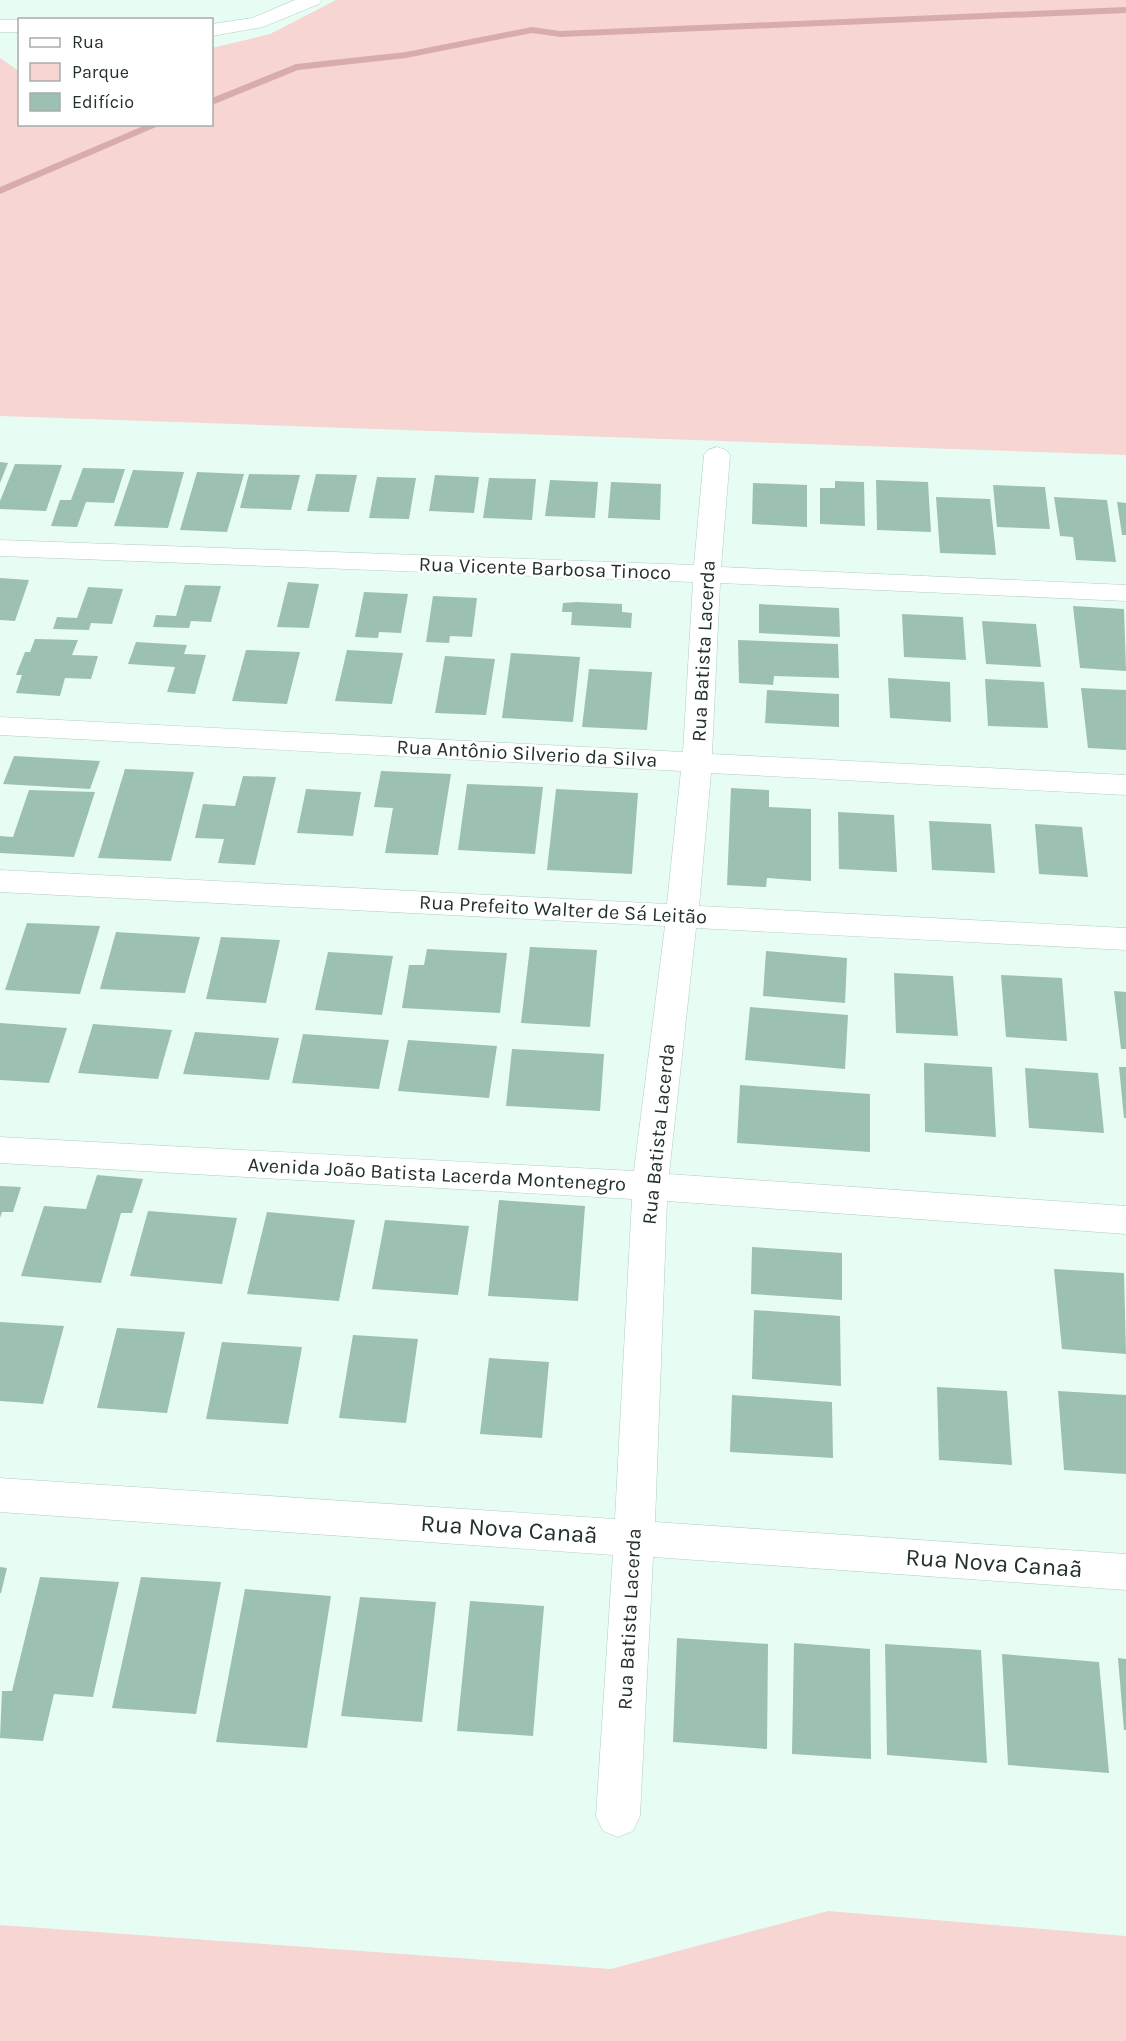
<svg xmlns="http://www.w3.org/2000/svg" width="1126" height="2041" viewBox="0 0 1126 2041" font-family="Karla,sans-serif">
<rect width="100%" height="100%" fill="#e7fdf4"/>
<g fill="#f7d5d3">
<path d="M336,0H1126V455L0,416V58L19,71L20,124H212V48L270,34Z"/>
<path d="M828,1911L1126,1936V2041H0V1925L611,1969Z"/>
</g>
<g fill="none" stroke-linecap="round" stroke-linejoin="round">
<g fill="#d8acaa" fill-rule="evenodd">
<path d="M1126,7V13L560,37L532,33L406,58L298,70L212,105V98L296,64L406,52L532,27L560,31Z"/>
<path d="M148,124H163L0,194V187Z"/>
</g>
</g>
<g fill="#9cc0b2">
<path d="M0,462L8,463L0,483Z"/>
<path d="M15,464L62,465L46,511L0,509V501Z"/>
<path d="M83,468L125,469L114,503L86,502L77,527L51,526L60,500H71Z"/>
<path d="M133,470L184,472L168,528L114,526Z"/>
<path d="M197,472L244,474L227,532L180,530Z"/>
<path d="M249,474L300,475L291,510L240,508Z"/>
<path d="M316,474L357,475L349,512L307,511Z"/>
<path d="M435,475L479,477L474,513L429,511Z"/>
<path d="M377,477L416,478L409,519L369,518Z"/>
<path d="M489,478L536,479L532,520L483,518Z"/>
<path d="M550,480L598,482L595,518L545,516Z"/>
<path d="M876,480L928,482L931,532L877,530Z"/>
<path d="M835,481L864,482L865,526L820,524V488H835Z"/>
<path d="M611,482L661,484L660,520L608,518Z"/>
<path d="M753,483L807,485V527L752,524Z"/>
<path d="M993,485L1045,487L1050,529L997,527Z"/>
<path d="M936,497L990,499L996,555L940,553Z"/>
<path d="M1054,497L1107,500L1116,562L1076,560L1073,537L1060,536Z"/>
<path d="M1117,502L1126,503V535H1122Z"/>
<path d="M0,578L29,580L15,621L0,620Z"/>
<path d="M288,582L319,584L309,628L277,627Z"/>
<path d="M185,585L221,586L211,622L191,621L189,628L153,627L156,615L176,616Z"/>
<path d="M88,587L123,589L112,624L91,623L89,630L53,629L57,617L77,618Z"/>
<path d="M364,592L408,594L401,633L379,632L378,638L355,637Z"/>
<path d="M433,596L477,598L472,637L450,636L449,643L426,642Z"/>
<path d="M577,602L622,604V612L632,613L631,628L571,625L572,612H562L563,603Z"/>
<path d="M759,604L839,608L840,637L759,633Z"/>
<path d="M1073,606L1124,609L1126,671L1080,668Z"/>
<path d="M902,614L963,617L966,660L904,657Z"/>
<path d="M982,621L1036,624L1041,667L986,664Z"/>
<path d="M35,639L78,640L72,655L98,656L91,679L65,678L60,696L16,693L22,675H16L25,652H30Z"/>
<path d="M738,640L838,644L839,678L774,676L773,685L739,683Z"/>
<path d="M136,642L187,645L184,654L206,655L195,694L167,692L175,667L128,664Z"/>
<path d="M246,650L300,652L287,704L232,701Z"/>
<path d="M347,650L403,653L392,704L335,701Z"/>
<path d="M511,653L580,657L573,722L502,718Z"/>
<path d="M445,656L495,659L486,715L435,713Z"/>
<path d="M589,669L652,672L647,730L582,727Z"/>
<path d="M888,678L950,682L951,722L890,718Z"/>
<path d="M985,679L1044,682L1048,728L988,726Z"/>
<path d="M1081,688L1126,690V750L1088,748Z"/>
<path d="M767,690L839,694V727L765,723Z"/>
<path d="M14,756L100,761L90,789L3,784Z"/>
<path d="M125,769L194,772L171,861L98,858Z"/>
<path d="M381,771L451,774L438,855L385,853L393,808L374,807Z"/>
<path d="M243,776L276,777L255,865L218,863L224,839L195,838L203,804L235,806Z"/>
<path d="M467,784L543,787L535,854L458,850Z"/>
<path d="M731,788L769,790V807L811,809V881L767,878L766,887L727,885Z"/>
<path d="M306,789L361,792L353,836L297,833Z"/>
<path d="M556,789L638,793L632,874L547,870Z"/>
<path d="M29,790L95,792L74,857L0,853V836L13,837Z"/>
<path d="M838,812L894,815L897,872L839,869Z"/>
<path d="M929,821L991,824L995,873L932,870Z"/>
<path d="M1035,824L1082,827L1088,877L1039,874Z"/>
<path d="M27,923L100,926L80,994L5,990Z"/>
<path d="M116,932L200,937L185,993L100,989Z"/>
<path d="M221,937L280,940L266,1003L206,999Z"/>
<path d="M530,947L597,950L590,1027L521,1023Z"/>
<path d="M427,949L507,953L500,1013L402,1008L409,965H424Z"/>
<path d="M766,951L847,958L845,1003L763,996Z"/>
<path d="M328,952L393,956L382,1015L315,1010Z"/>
<path d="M894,973L953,976L958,1036L896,1033Z"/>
<path d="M1001,975L1062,978L1067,1041L1006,1037Z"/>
<path d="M1114,991L1126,992V1049H1121Z"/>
<path d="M750,1007L848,1015L845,1069L745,1060Z"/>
<path d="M0,1023L67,1028L49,1083L0,1080Z"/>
<path d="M93,1024L172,1030L158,1079L78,1073Z"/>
<path d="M195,1032L279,1038L269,1080L183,1074Z"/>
<path d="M303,1034L389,1040L379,1089L292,1083Z"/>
<path d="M408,1040L497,1046L489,1098L398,1091Z"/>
<path d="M512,1049L604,1054L600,1111L506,1106Z"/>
<path d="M924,1063L992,1067L996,1137L925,1132Z"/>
<path d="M1119,1067H1126V1118H1124Z"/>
<path d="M1025,1068L1098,1073L1104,1133L1029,1128Z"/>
<path d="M740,1085L870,1094V1152L737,1143Z"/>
<path d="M97,1175L143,1179L132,1213H121L101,1283L21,1276L44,1206L86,1209Z"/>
<path d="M0,1186L21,1187L13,1212H2L0,1218Z"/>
<path d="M499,1200L585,1206L578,1301L488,1296Z"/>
<path d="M148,1211L237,1218L222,1284L130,1276Z"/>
<path d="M267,1212L355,1220L339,1301L247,1294Z"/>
<path d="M385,1220L469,1226L458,1295L372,1289Z"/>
<path d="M752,1247L842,1253V1300L751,1294Z"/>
<path d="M1054,1269L1124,1273L1126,1354L1062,1349Z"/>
<path d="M754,1310L840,1316L841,1386L752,1379Z"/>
<path d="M0,1322L64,1326L43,1404L0,1401Z"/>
<path d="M117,1328L185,1332L167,1413L97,1408Z"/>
<path d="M353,1335L418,1339L406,1423L339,1418Z"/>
<path d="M222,1342L302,1347L288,1424L206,1419Z"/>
<path d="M489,1358L549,1362L542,1438L480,1434Z"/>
<path d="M937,1387L1007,1391L1012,1465L939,1460Z"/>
<path d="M1058,1391L1126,1395V1474L1064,1470Z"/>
<path d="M732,1395L832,1402L833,1458L730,1452Z"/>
<path d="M0,1567L7,1568L1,1593H0Z"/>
<path d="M40,1577L119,1582L93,1697L54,1694L43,1741L0,1738L2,1691H12Z"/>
<path d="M141,1577L221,1582L196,1714L112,1708Z"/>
<path d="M245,1589L331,1596L307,1748L216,1742Z"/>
<path d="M360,1597L436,1602L422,1722L341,1716Z"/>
<path d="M470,1601L544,1606L533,1736L457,1731Z"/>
<path d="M677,1638L768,1644L767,1749L673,1742Z"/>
<path d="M794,1643L870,1649L871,1759L792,1754Z"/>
<path d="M885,1644L981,1650L987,1763L887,1755Z"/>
<path d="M1002,1654L1099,1662L1109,1773L1008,1765Z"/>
<path d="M1118,1658L1126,1659V1730H1124Z"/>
</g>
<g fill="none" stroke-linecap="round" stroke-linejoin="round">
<g stroke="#acd0c2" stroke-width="1">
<g id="minor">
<path d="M295,0H322L319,4L263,27L212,36V24L252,18Z"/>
<rect x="0" y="20" width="20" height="12"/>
<path d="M717,447L726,450L730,455L721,567L1126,585V601L720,583L712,754L1126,775V795L711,773L699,906L1126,928V950L696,928L669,1174L1126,1206V1234L667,1201L655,1522L1126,1554V1590L653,1557L640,1816L633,1831L618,1837L603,1831L596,1816L613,1555L0,1512V1478L615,1519L632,1199L0,1163V1137L634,1171L665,926L0,892V870L667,904L681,771L0,735V717L683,752L693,582L0,556V540L694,565L704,455L708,450Z"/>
</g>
</g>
<use href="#minor" fill="#fff" fill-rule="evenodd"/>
</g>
<g text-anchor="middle" stroke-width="5" stroke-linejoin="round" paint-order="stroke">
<g font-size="20" fill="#23312c" stroke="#fff">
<text transform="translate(545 568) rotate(2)" y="7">Rua Vicente Barbosa Tinoco</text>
<text transform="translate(703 651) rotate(-87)" y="7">Rua Batista Lacerda</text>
<text transform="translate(527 753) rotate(3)" y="7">Rua Antônio Silverio da Silva</text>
<text transform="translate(563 909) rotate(3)" y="7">Rua Prefeito Walter de Sá Leitão</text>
<text transform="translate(658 1134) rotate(-84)" y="7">Rua Batista Lacerda</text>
<text transform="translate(437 1174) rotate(3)" y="7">Avenida João Batista Lacerda Montenegro</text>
<text transform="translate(629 1619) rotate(-87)" y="7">Rua Batista Lacerda</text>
</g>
<g font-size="24" fill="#23312c" stroke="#fff">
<text transform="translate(509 1529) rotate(4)" y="8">Rua Nova Canaã</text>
<text transform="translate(994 1563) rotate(4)" y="8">Rua Nova Canaã</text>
</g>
</g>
<rect x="18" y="18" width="195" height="108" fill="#ffffff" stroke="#a7adab" stroke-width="1.5"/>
<rect x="30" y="38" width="30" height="9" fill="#ffffff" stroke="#a7adab" stroke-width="1.5"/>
<text x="72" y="48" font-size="18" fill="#23312c">Rua</text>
<rect x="30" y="63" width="30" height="18" fill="#f7d5d3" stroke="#a7adab" stroke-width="1.5"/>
<text x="72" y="78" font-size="18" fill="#23312c">Parque</text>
<rect x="30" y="93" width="30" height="18" fill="#9cc0b2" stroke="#a7adab" stroke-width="1.5"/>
<text x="72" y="108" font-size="18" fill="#23312c">Edifício</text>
</svg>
